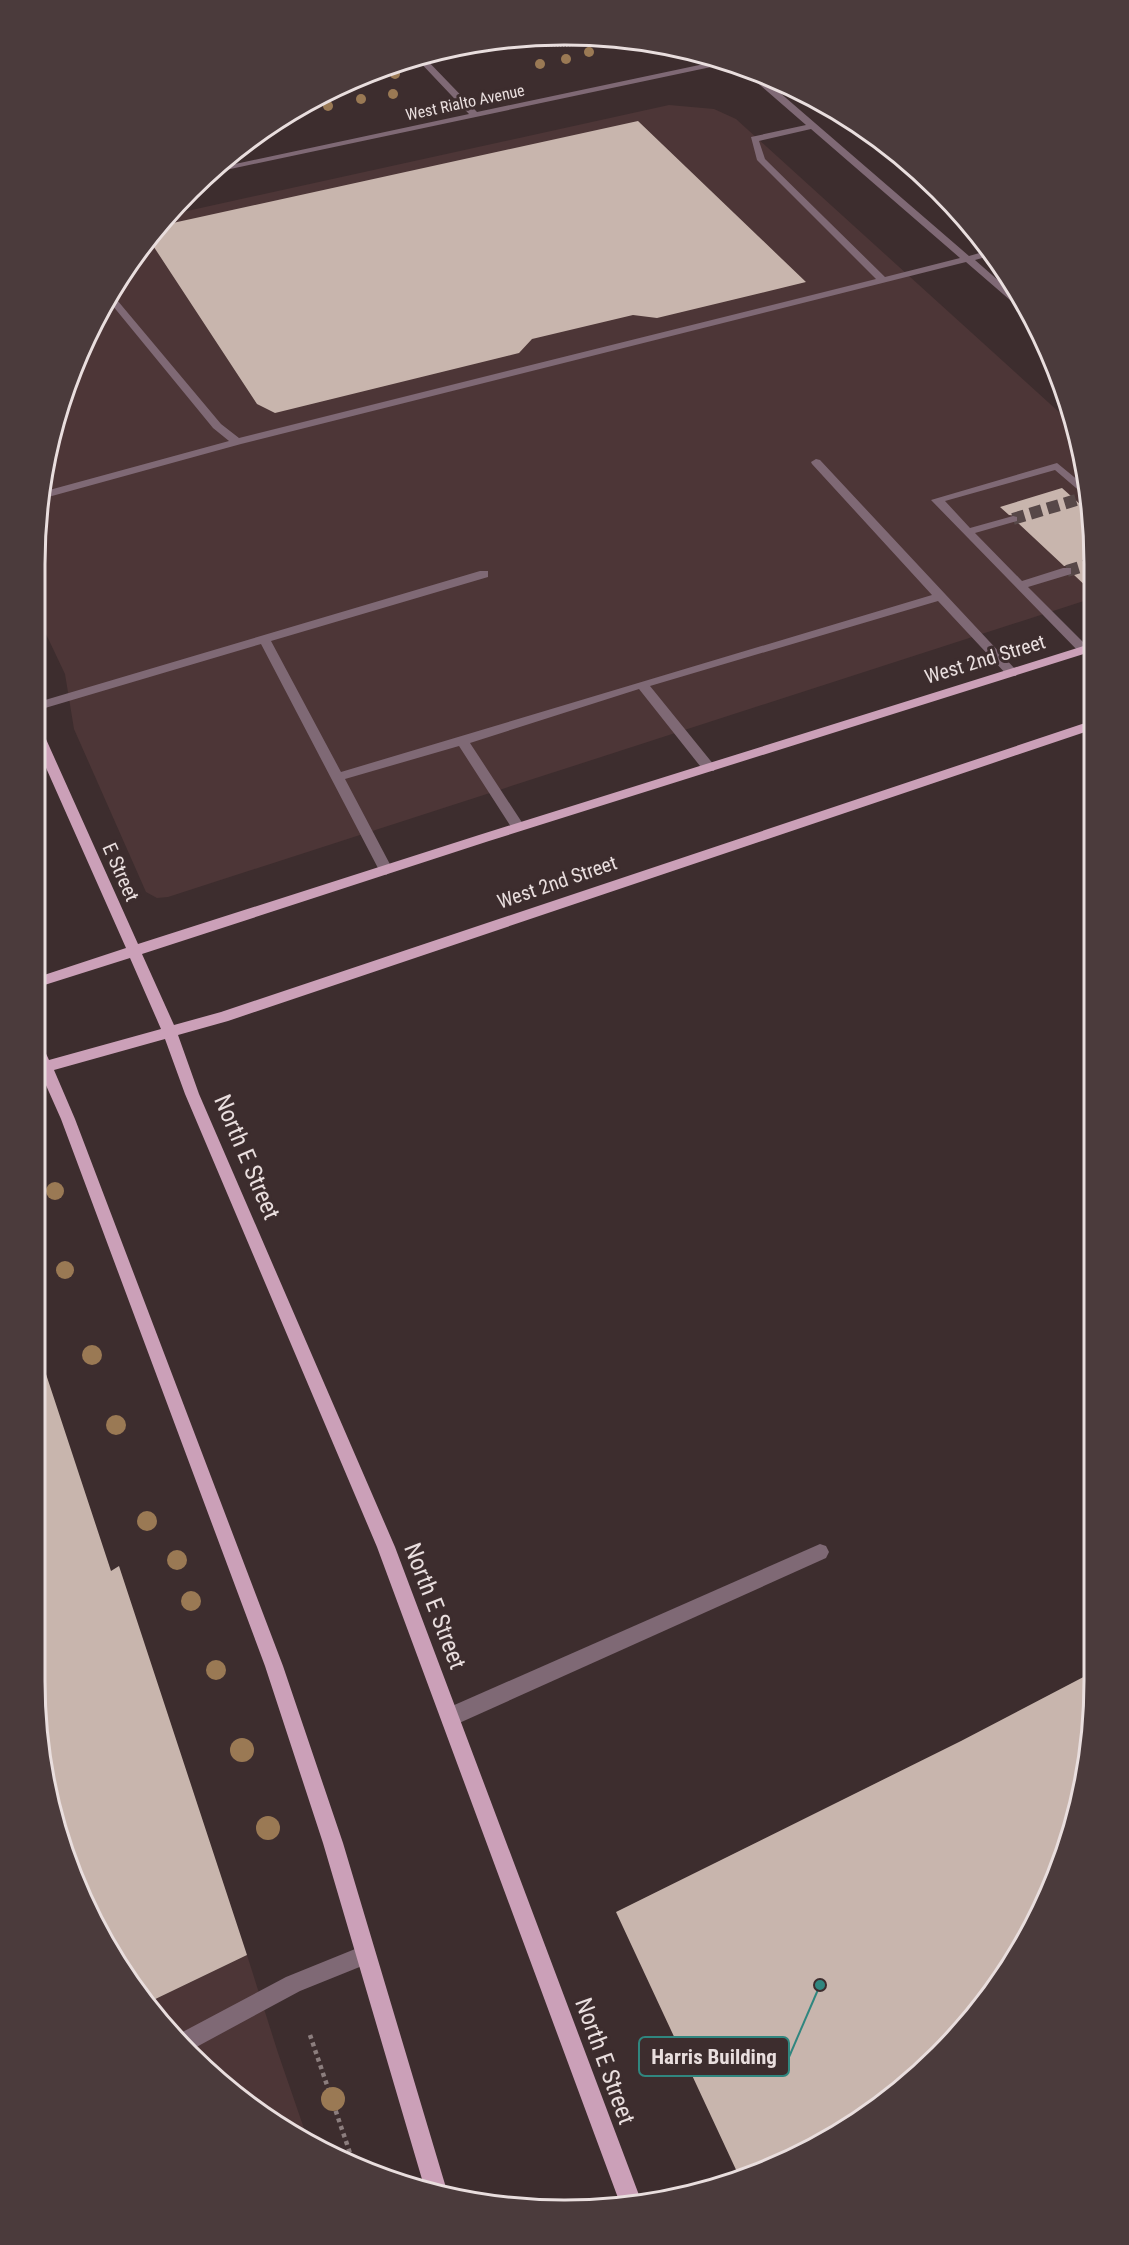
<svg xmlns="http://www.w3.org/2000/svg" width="1129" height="2245" viewBox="0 0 1129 2245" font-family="'Roboto Condensed',sans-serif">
<rect width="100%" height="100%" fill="#3d2d2e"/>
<g fill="#4d3637">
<path d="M669,105L714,109L736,119L1070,422L1090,495V599L168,897L157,898L146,892L74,729L65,674L36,613V530L52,428L89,330L144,242L169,215Z"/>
<path d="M247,1955L278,2053L309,2143L299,2139L215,2079L145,2004Z"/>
</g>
<g fill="#c8b5ad">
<path d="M638,121L806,282L657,318L633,315L532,339L519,353L275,413L257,404L148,238L159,226Z"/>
<path d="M1062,488L1090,513V590L1073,574V566H1064L1018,523L1019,516L1009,515L1000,507Z"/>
<path d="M43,1365L111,1571L119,1566L247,1955L145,2004L63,1851L34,1680L35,1366Z"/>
<path d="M1093,1672V1715L1077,1817L1040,1915L940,2055L799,2156L738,2174L616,1912L961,1741Z"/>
</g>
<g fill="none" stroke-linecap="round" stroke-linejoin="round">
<g stroke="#574848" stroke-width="12" stroke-dasharray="12 6" stroke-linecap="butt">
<path d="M1013,519L1076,500"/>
<path d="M1067,571L1090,564"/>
</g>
<path stroke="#8c7e7e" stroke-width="2" stroke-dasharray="1.5 1.5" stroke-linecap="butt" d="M470,45L568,46L616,38"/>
<path stroke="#8c7e7e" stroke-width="4.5" stroke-dasharray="4 4" stroke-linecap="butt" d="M310,2035L352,2159"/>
<g fill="#7f6975" fill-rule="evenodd">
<path d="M423,56L477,112L723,60L730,63L207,174L212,169L469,114L416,58Z"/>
<path d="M745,69L757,73L969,256L990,250L993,255L975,260L1016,296L1023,308L1018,307L966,262L241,444L41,499L42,492L229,441L213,428L108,300L112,294L221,424L239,438L876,279L757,160L751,137L806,125L745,72ZM811,129L960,258L885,277L765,159L759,141Z"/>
<path d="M816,459L820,460L1016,670V676H1008L938,601L650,686L714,765L715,768L714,771H704L639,689L470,743L523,824L525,827L523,830H513L459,746L345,779L393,870L386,875L379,870L261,644L35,711V703L480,571H488V577L271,641L341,772L932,595L812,464L811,462Z"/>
<path d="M1057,463L1079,481L1086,479L1087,485L1085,486L1088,490L1090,500L1055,470L945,501L970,528L1013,516L1017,517V521L975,533L1022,581L1063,568H1071V574L1028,587L1088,647L1090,650L1084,654L1080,653L931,500Z"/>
<path d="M820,1544L826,1546L829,1552L826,1558L457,1724L450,1726L443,1724L441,1717L443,1710Z"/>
<path d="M365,1945L372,1948L375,1955L372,1962L300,1991L189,2051L175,2036L286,1977Z"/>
</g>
<path fill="#cba0b8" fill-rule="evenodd" d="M1090,644V652L489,841L142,954L174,1025L221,1012L1091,721V730L228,1021L178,1035L199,1094L395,1547L642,2203L621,2206L377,1547L185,1094L165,1039L54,1070L75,1119L283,1666L343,1843L447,2191L445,2194L424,2186L323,1843L265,1666L61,1119L41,1074L35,1076V1039L40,1041L49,1060L161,1029L130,958L35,988V978L126,948L35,743V724L41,728L138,944L479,835Z"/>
</g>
<g fill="#9a7954">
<circle cx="589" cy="52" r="5"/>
<circle cx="566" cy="59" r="5"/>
<circle cx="540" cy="64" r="5"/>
<circle cx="395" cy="74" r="5"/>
<circle cx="393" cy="94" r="5"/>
<circle cx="361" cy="99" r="5"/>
<circle cx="328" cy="106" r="5"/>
<circle cx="55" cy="1191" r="9"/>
<circle cx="65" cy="1270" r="9"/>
<circle cx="92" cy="1355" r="10"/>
<circle cx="116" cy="1425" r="10"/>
<circle cx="147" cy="1521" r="10"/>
<circle cx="177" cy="1560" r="10"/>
<circle cx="191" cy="1601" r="10"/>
<circle cx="216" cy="1670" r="10"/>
<circle cx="242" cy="1750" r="12"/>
<circle cx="268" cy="1828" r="12"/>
<circle cx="333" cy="2099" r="12"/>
</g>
<g text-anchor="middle" stroke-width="6" stroke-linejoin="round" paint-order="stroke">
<g font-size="16" fill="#e9dede" stroke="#3d2d2e">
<text transform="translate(465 102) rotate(-12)" y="6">West Rialto Avenue</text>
</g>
<g font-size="20" fill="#e9dede" stroke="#3d2d2e">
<text transform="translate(985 659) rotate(-17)" y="7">West 2nd Street</text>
<text transform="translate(121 872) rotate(66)" y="7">E Street</text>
<text transform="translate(557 882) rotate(-19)" y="7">West 2nd Street</text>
</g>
<g font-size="24" fill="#e9dede" stroke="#3d2d2e">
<text transform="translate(247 1157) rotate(67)" y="8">North E Street</text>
<text transform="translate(435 1606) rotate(69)" y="8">North E Street</text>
<text transform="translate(605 2061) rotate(70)" y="8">North E Street</text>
</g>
</g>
<path d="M0 0H1129V2245H0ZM564 45H565A519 519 0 0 1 1084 564V1681A519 519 0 0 1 565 2200H564A519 519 0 0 1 45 1681V564A519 519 0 0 1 564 45Z" fill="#4b3b3c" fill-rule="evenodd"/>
<path fill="none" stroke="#e9dede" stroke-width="3" d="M564 45H565A519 519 0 0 1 1084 564V1681A519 519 0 0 1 565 2200H564A519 519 0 0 1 45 1681V564A519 519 0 0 1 564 45Z"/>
<path fill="none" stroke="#30867f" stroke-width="2" d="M820 1985L789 2057"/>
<circle fill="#30867f" stroke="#3d2d2e" stroke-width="2" cx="820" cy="1985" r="6"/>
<rect fill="#3d2d2e" stroke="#30867f" stroke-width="2" x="639" y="2037" width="150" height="39" rx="6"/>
<g font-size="21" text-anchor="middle" font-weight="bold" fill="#e9dede">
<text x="714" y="2064">Harris Building</text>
</g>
</svg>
